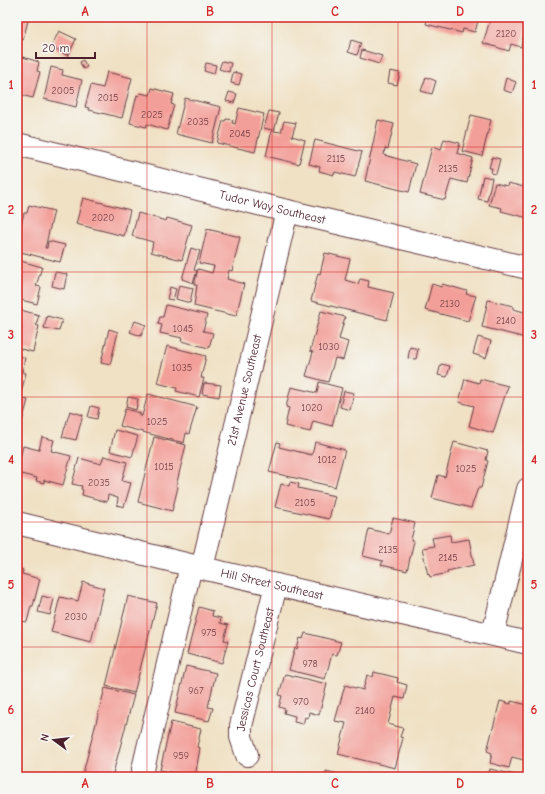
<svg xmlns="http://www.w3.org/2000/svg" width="545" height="794" viewBox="0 0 545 794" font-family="'Comic Neue',sans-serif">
<rect width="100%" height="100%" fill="#f6f6f2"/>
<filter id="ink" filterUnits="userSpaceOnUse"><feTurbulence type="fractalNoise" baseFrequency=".025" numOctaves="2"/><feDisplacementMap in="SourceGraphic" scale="8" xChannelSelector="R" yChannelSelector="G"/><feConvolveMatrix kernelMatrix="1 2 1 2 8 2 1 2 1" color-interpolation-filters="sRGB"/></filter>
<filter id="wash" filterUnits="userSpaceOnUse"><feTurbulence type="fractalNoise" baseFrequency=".012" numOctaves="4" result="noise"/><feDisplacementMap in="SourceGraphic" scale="16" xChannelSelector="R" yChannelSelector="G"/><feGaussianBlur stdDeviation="0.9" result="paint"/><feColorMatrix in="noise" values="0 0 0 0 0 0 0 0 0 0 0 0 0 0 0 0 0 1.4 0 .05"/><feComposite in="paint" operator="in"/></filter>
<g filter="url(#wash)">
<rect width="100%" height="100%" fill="#f0e1c4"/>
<g id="blocks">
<g fill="#f39f99">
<path d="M17,17H29L23,40L17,38Z"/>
<path d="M428,17H479L475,32L463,29L462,33L426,24Z"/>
<path d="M491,17H528L521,47L511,44L509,51L483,43Z"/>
<path d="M59,31L76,39L68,56L51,47Z"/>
<path d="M351,40L361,43L357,55L348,52Z"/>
<path d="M362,50L382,56L379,64L360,58Z"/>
<path d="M23,57L39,62L37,71L40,72L33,98L17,94V67L20,68Z"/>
<path d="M83,60L87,67L83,69L80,62Z"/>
<path d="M222,61L231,63L229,72L219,69Z"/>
<path d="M206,63L216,65L214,74L204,71Z"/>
<path d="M51,67L63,70L62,75L82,80L76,107L44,99Z"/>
<path d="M390,71L400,73L397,85L388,83Z"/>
<path d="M107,72L132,78L122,118L89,110V108L85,107L91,85L103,88Z"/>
<path d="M233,72L242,74L239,85L231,83Z"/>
<path d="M426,77L436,81L432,94L421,91Z"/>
<path d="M506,78L516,82L512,93L503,90Z"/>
<path d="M152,88L174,94L171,104L174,105L167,130L147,124L146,127L130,123L137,95L139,96L140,93L150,95Z"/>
<path d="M229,92L237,94L234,103L226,101Z"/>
<path d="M185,98L221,107L212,143L176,134Z"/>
<path d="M239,108L264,114L255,152L217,143L223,121H225L226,119L233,120L232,123L235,124Z"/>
<path d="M269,111L279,113L274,131L281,132L284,121L296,123L292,136L305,140L299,164L266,156L272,130L264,128Z"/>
<path d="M471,115L491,120L482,156L462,151Z"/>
<path d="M378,120L394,124L388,149L385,148L384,155L416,164L409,192L365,181Z"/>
<path d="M444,139L460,143L457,153L473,158L467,183L451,179L445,200L420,194L432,147L441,150Z"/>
<path d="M315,140L362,152L355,177L335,172L334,175L319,171L320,167L309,164Z"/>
<path d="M492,157L500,159L496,174L491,173L492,168H489Z"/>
<path d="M483,176L492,178L487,201L478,199Z"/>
<path d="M495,183L507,186L508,183L528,188V218L501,211L502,208L489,205Z"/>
<path d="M83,198L130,210L124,236L76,224Z"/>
<path d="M29,205L54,211L45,248H47L48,241L65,245L60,262L17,251L19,241L17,240L24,213H27Z"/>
<path d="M138,213L166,221L167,218L192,225L182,260L151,252L153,242L132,236Z"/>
<path d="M207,229L240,237L232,271L229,270L227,279L244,284L236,316L194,306L197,285H194L198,269L212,273L214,266L199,263Z"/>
<path d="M191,248L200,251L194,270L197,271L193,283L182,279Z"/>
<path d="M325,253L350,259L345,280L358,284L360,279L369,281L368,287L394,293L387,320L311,301L318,273L320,274Z"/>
<path d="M17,260L42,267L36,286L41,287L37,304L17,299Z"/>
<path d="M55,272L67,274L64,289L52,286Z"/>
<path d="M432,284L441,287L442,284L467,291L466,294L476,296L468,321L425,310Z"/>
<path d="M179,285L193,288L190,303L176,299Z"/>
<path d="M170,287L176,289L173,300L167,299Z"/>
<path d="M488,300L513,306V309L528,313L526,338L482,327Z"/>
<path d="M166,305L207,315L203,331L213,333L209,348L181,341L182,338L160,333L162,325L158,324L160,317H163Z"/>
<path d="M17,309L39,315L36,325L39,326L33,352L17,348Z"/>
<path d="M321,311L345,317L339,339L348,342L343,360L335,358L328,382L306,376L313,352L310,351Z"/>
<path d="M47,316L62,320L59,331L44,328Z"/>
<path d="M135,321L146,325L141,336L130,332Z"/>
<path d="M109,329L118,332L110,365L101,363Z"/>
<path d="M478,337L491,341L486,358L473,354Z"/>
<path d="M167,346L206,356L201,378H204L199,397L176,391L177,388L157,383Z"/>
<path d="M410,347L418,349L416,359L408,358Z"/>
<path d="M17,355L25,358L22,372L26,373L20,397L17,396Z"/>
<path d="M441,364L450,366L447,377L438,375Z"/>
<path d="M465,379L479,383L480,379L508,386L493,433L469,426L474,406L459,402Z"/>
<path d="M319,382L342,388L332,426L313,421L310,432L285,426L289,408L286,407L291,387L317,393Z"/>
<path d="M204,383L221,385L219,397L202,394Z"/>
<path d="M344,391L354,393L350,410L340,407Z"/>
<path d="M148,394L197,407L189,434L186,433L184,443L120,426L125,409L140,413V416H142Z"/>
<path d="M128,397L138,399L136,410L126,407Z"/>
<path d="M19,398L28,400L20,429H17Z"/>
<path d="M91,406L99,408L97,419L88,417Z"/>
<path d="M70,411L83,415L76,440L62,437Z"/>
<path d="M115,430L138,436L132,457L110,451Z"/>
<path d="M42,437L54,440L51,451L71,456L63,485L44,480V483L36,481L37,478L17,473L23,446L39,450Z"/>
<path d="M154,437L186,445L176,486L178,487L172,511L138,502Z"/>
<path d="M277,442L280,443L279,447L312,455L315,442L345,450L335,487L269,472Z"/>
<path d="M454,442L488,451L486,460L488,461L481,488H478L471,508L432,498L438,475L445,477Z"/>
<path d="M104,456L127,462L122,481L131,483L124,507L117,505L118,498L108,495L107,502L82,495L83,490L81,489L82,486L72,484L79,458L101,464Z"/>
<path d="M290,482L299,484L298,488L335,496L329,519L275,507L281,484L289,486Z"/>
<path d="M393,518L415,523L411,540L414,541L407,571L381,565L383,561L363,556L369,529L389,534Z"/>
<path d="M450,535L451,542L469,539L474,565L447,571L448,573L430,577L429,574L428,575L422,548L434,546L432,538Z"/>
<path d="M17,568L23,570L22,574L40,579L33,606H31L27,622L17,620Z"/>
<path d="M83,582L104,588L91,642L51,632L60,597L78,601Z"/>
<path d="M42,596L54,599L50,615L38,612Z"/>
<path d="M128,596L157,603L134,693L106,686Z"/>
<path d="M199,607L213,611L212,616L221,618L220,623L228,625L224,640L228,641L222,663L187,654Z"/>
<path d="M305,633L341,642L337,655L332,654L325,679L289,670L295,648L297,649L300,638L303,639Z"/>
<path d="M186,666L216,673L208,707L213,708L209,721L175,713Z"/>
<path d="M374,672L398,678L397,682L407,685L404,699L395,697L388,724L403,728L400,737L403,738L395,768L338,754L346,723L335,721L345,685L363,690L367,675L373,677Z"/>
<path d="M285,674L327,684L319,715L309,712L308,718L305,717L303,724L294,722L295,716L284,713L285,709L279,707L282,696L279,695Z"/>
<path d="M105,688L134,695L112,777H82Z"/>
<path d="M500,701L511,704V701L528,705V761L512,757L509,768L490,763L492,753L487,751Z"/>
<path d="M171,722L201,729L197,747L200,748L195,777L160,770Z"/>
<path d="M490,769L519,776V777H488Z"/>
<path d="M326,771L347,776V777H325Z"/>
</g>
</g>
</g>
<g filter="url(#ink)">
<use href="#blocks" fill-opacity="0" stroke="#633c42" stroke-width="1"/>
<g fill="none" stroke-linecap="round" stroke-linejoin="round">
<g stroke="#633c42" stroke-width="24">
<g id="minor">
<path id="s1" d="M17,144L287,211L528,268"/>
<path id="s2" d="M17,523L202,568L528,643"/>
<path id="s3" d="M202,568L287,211"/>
<path d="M493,634L528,489"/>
<path id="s4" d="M247,755L241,737V726L276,585"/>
<path d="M143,769L191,566"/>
</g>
</g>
<use href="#minor" stroke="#fff" stroke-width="22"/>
</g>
</g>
<path fill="none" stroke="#d62828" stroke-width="1" stroke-opacity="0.55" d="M147,17V777M272,17V777M398,17V777M17,147H528M17,272H528M17,397H528M17,522H528M17,647H528"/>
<g text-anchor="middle" stroke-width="3" stroke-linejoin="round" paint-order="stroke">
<g font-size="10" fill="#743f46">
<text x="506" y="37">2120</text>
<text x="63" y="94">2005</text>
<text x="108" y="101">2015</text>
<text x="152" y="118">2025</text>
<text x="198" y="125">2035</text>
<text x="240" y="137">2045</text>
<text x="336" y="162">2115</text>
<text x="448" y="172">2135</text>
<text x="103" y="221">2020</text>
<text x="450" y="307">2130</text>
<text x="506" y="324">2140</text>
<text x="183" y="332">1045</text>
<text x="329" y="350">1030</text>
<text x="182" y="371">1035</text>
<text x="312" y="411">1020</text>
<text x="157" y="425">1025</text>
<text x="327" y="463">1012</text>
<text x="164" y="470">1015</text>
<text x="466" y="472">1025</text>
<text x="99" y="486">2035</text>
<text x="305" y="506">2105</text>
<text x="388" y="553">2135</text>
<text x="448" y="561">2145</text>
<text x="76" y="620">2030</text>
<text x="209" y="636">975</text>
<text x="310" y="667">978</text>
<text x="196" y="694">967</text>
<text x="301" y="705">970</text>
<text x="365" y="714">2140</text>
<text x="181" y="759">959</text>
</g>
<g font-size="12" fill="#4a1f2b" stroke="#f6f6f2">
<text dy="4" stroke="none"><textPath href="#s1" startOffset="263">Tudor Way Southeast</textPath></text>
<text dy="4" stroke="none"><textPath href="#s3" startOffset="183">21st Avenue Southeast</textPath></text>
<text dy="4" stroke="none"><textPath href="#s2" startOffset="262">Hill Street Southeast</textPath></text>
<text dy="4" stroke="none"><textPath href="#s4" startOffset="88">Jessicas Court Southeast</textPath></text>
</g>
</g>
<rect width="545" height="794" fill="none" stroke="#f6f6f2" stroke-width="44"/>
<g transform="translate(54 740) rotate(285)" stroke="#f6f6f2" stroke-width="3" paint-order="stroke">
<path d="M0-3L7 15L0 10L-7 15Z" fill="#4a1f2b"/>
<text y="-6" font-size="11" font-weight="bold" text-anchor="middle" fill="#4a1f2b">N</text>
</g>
<path d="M36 52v6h59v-6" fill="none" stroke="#4a1f2b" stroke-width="2"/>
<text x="42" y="52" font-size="12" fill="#4a1f2b" stroke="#f6f6f2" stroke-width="3" paint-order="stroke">20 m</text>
<rect x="22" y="22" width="501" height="750" fill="none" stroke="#d62828" stroke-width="1.5"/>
<g font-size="13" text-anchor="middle" font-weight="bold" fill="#d62828">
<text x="85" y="16">A</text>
<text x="210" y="16">B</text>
<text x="335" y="16">C</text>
<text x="460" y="16">D</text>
<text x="11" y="89">1</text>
<text x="534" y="89">1</text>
<text x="11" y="214">2</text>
<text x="534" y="214">2</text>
<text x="11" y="339">3</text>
<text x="534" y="339">3</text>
<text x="11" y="464">4</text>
<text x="534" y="464">4</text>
<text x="11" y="589">5</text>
<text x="534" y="589">5</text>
<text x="11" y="714">6</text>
<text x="534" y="714">6</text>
<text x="85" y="788">A</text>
<text x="210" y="788">B</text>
<text x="335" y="788">C</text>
<text x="460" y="788">D</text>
</g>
</svg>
